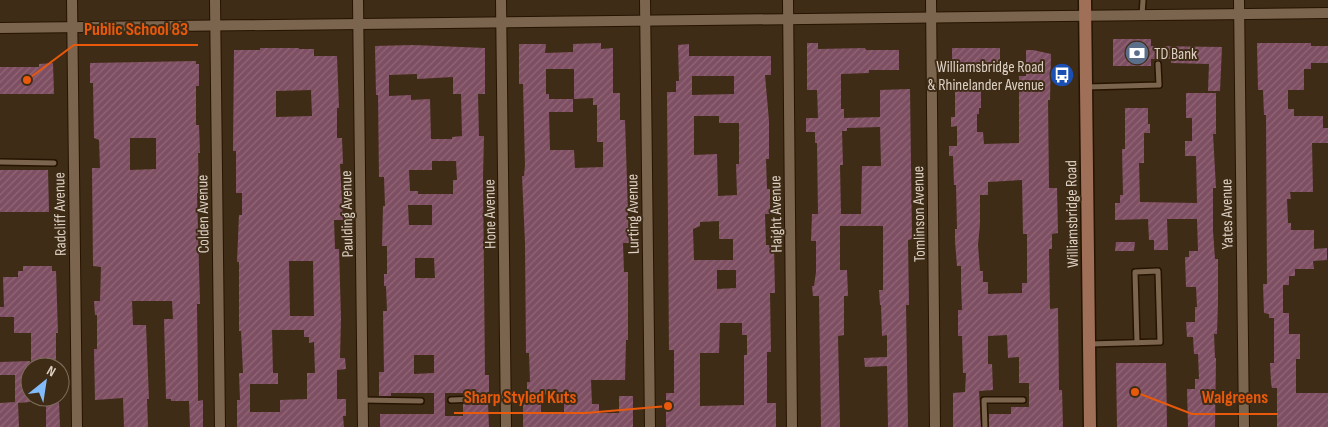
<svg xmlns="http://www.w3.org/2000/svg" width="1328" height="427" viewBox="0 0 1328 427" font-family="'Sofia Sans Condensed',sans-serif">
<defs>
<pattern id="building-hatch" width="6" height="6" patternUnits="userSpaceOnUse" patternTransform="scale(1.25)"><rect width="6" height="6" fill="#7e4f62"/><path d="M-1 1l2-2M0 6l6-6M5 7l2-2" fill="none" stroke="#906777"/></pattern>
</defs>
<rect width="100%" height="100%" fill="#3f2c17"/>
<g fill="url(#building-hatch)" fill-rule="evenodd">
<path d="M1113,39H1151V46L1222,47L1220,91H1208L1209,64L1171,63V59H1151V66H1113Z"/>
<path d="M601,43V49L613,48V93H620V120H625L629,243H623L624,272H628V340H626L625,380H591L592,404H599V413H619V396H633V427H523V397H527V382H530L529,353H526L525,243L522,176H524L525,165L523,84H519V44H546L545,53L573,52V44ZM546,69H574V99L593,98V105H597V142H603V167L575,168L574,150H550L549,112H573V99H549V94H546ZM564,394V414H541V395Z"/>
<path d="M807,43H818V49L865,48L866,50H899V70H869V73L841,74V109H844V118L880,117V90L910,89L912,239L908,240L909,305H906L908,427H888L887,366L865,367L864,358L887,357V335L882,336L881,305H880L879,290H883V226H840V270H847L848,296H844V335L838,336L840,427H821L819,296H813L812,286H814L816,272V241H811L812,214H818L817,143H815V132H806V118H818L817,90H807ZM880,127L881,166H862L861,214H841L840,165H843L842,131H847V128Z"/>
<path d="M1257,43H1311V46H1328V63H1311V69H1304V90H1288V109H1294V116H1323V128H1328V143H1312L1313,192H1290L1291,199H1287L1288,223H1291V230H1314V249L1327,248V260L1313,261L1314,269H1295V276H1289V285H1283V313H1289V334H1300V359H1296V393H1328V427H1277V388H1272L1271,383L1270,363H1274V318H1269V314L1264,313L1263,284H1267L1266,115H1264L1263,90H1258Z"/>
<path d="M689,44V56H771V75H765L769,121V159H766L767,189H770V214H765L766,245H774L775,293H770L771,352H767V403H776V427H666V393H674V350H669L667,92H676V81H679L678,45ZM692,76H734V94L692,95ZM694,116H719V123H739V164H736L737,195L718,196L717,154L694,155ZM719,221V239H733V260H694L693,229L700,226V222ZM717,270H736V288L717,289ZM720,323H742V335H747V355H744V405L700,406V353H719Z"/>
<path d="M413,45L485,48V94H478L479,136H484L483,177L485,375H489V394L463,395V393H445V416H463V404L488,403L489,427H380V414H434V393H391V396H379V372H384L383,311H387L386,286H384V274H387V246H382L383,206H385L384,177H379L378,95H376L375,46ZM417,74V79L453,77V94H461L462,136L452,137V139H431L430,99L411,100V95L389,96V75ZM432,161H456L457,180H453V194H418V191H410L409,170H432ZM408,205H432V225H409ZM415,258H434L435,278H415ZM414,355H434V373L414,374Z"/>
<path d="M260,48H299V49H314V56H337L339,108H337V138H342L343,164H340L343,220H334L335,249H339L341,318L340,358H345L346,369L337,370V399H346V416H343L344,427H237V400H240L239,373H243L241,331H239V262H237L239,215H242V193H236V151H233L234,50H260ZM311,90L312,116L276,117V91ZM289,261H313L314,316H290ZM272,330H304V337H309V343L314,342L315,373H307V399L280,400V412H250V384H278V373H273Z"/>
<path d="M952,48H1000V64L952,65Z"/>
<path d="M1026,50H1033L1051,54L1050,100H1048L1049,188H1057L1058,233L1052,234V249H1049L1050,309L1058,308L1059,390H1062L1063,427H989V414H1011V407H1029V383H1019V357L1008,358L1007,335L988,336V364H992L993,390L979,391L981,427H953V393L965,392L966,373H963L962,336H958V310H962L961,283V266H957L955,241V229H957L956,185H954L953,156H949V146H957V126L951,127V117H955V88L981,89V108H979V114H977V132H983L984,144L1019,143V76H1026ZM1022,180L1023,234H1027V283H1022V293L988,294V282H983V271H980L978,245L980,224V195H988V182Z"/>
<path d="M196,61V64H199V86H196V125H199L200,153H198L199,193H197L200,304H197L198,390V401L203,400V427H190L189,401H171V399H166L164,319H173L172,301H132L133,325H146L149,399H147L148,427H124L123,398L95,400L94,349H97V315H95L94,301H100L101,267L93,266L92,168H100L99,140L94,138L93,83H90V63ZM130,138H156V169L130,170Z"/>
<path d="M53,63L54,94H0V67H39V64Z"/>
<path d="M1186,93H1216V134H1213L1216,188H1213V231L1215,259H1218V302L1217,334H1214L1215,358H1216L1215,427H1188L1187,389H1195V379H1199L1198,354H1194L1193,337H1187L1186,322H1195V307H1197L1196,287H1186L1185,257H1189V251H1198L1197,219H1167L1168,250H1154V240H1149L1148,219L1115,220V203H1120V195H1123L1122,149H1125V108H1148V124H1150V133H1144V163H1139L1140,202L1197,203L1196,156H1185V141H1192V118H1186Z"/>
<path d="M0,170H48L49,212H0Z"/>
<path d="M1116,242H1135L1134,251H1115Z"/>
<path d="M23,266H52V271H56L58,333H56V367H31V333H14V317H0V307H4L3,277H18V271H23Z"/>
<path d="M30,361V402L18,403L19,427H0V403L15,402V375H0V362Z"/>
<path d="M1116,363H1166L1167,427H1117Z"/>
<path d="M46,397H58V402H59L60,427H46Z"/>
</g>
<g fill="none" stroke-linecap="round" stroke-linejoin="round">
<g stroke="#261401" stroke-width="8">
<g id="service">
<path d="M1142,15L1143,0"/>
<path d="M1087,87L1159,85L1158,64"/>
<path d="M0,162L54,163"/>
<path d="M1090,344L1160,342L1158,271L1135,272L1137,343"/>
<path d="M363,400L421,401"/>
<path d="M451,400L505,398"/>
<path d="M985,427L984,400H1023"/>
</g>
</g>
<g stroke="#261401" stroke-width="12">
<g id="minor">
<path d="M72,0L77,427"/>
<path d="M215,0L220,427"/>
<path d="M358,0L363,427"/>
<path d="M501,0L506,427"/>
<path d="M645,0L650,427"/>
<path d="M788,0L792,427"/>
<path d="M931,0L935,427"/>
<path d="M1239,0L1244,427"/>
<path d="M0,28L1328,13"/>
</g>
</g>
<g stroke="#261401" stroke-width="15">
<path id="secondary" d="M1085,0L1090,427"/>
</g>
<use href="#service" stroke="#7b654e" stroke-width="5"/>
<use href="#minor" stroke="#7b654e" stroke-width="10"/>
<use href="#secondary" stroke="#a06f58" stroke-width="12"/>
</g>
<defs>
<g id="bank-disc" transform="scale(1.25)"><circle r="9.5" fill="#5c6f8a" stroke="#3f2c17"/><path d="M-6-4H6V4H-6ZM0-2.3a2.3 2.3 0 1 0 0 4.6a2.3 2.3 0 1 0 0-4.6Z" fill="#fff"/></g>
<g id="bus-disc" transform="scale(1.25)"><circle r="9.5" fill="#1a4fb4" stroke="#3f2c17"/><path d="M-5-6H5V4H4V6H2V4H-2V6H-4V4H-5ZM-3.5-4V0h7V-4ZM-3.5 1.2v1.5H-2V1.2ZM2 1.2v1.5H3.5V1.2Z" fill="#fff"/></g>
</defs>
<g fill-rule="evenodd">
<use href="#bank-disc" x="1137" y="53"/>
<use href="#bus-disc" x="1062" y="75"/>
</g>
<g text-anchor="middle" stroke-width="4" stroke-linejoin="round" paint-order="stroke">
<g font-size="16" fill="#dcd0c3" stroke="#3f2c17" text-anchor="start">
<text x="1154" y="59">TD Bank</text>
<text x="1044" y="72" text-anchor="end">Williamsbridge Road<tspan x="1044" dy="18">&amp; Rhinelander Avenue</tspan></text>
</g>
<g font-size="16" fill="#dcd0c3" stroke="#3f2c17">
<text transform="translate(59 214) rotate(-91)" y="6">Radcliff Avenue</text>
<text transform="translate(202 214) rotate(-91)" y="6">Colden Avenue</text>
<text transform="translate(346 214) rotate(-91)" y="6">Paulding Avenue</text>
<text transform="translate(489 214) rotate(-91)" y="6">Hone Avenue</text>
<text transform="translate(632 214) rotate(-91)" y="6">Lurting Avenue</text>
<text transform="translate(775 214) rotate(-91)" y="6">Haight Avenue</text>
<text transform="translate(918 214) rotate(-91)" y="6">Tomlinson Avenue</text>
<text transform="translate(1071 214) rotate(-91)" y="6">Williamsbridge Road</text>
<text transform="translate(1226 214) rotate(-91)" y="6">Yates Avenue</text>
</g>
</g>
<path fill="none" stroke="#e8590c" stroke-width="2" d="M27 80L74 45H198M668 406L586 413H454M1135 392L1192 414H1278"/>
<g fill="#e8590c" stroke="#3f2c17" stroke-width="2">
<circle cx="27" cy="80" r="5"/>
<circle cx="668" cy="406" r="5"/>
<circle cx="1135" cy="392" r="5"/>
</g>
<g font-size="18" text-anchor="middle" font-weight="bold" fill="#e8590c" stroke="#3f2c17" stroke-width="4" stroke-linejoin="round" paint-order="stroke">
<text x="136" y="35">Public School 83</text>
<text x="520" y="403">Sharp Styled Kuts</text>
<text x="1235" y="403">Walgreens</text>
</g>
<g transform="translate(45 382) rotate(30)"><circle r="24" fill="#3f2c17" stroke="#7e6e5c"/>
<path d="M0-4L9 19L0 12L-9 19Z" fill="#82bcfa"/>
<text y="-8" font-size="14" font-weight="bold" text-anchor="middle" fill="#dcd0c3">N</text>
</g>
</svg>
